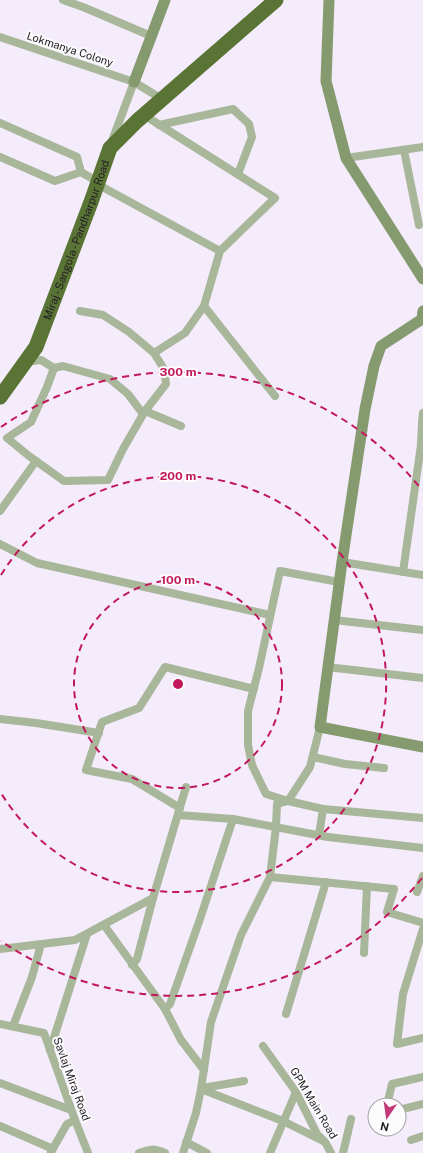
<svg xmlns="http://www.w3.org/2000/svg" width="423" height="1153" viewBox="0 0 423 1153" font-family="'Public Sans',sans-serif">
<rect width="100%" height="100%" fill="#f4ebfb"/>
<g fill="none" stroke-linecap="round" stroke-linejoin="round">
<g stroke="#a8b699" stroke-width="8">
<path d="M63,0L83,7L151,36"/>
<path d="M0,37L134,82L162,99"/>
<path d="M0,123L77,157L81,172L98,182"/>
<path d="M159,125L233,109L249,124L252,137L238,174"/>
<path d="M112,141L134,82"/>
<path d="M404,150L419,225"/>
<path d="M0,157L55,181L81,172"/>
<path d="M346,158L423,147"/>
<path d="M97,184L220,251L275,198L144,115"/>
<path d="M204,306L275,396"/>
<path d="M154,353L185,333L204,306L220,251"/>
<path d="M26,362L41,360L54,368L63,366L110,379L128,394L143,414"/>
<path d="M54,368L47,387L31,422L7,438L29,456L64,481L108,480L123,449L145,411L166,384L164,369L154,353L129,332L103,315L80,311"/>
<path d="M145,411L181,426"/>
<path d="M422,423L423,413"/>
<path d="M0,511L36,461"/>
<path d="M0,544L37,563L270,615"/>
<path d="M342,562L423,575"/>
<path d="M403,572L421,445L422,423H423"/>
<path d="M334,620L423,630"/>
<path d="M327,667L423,678"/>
<path d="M0,719L36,723L99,733"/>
<path d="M320,727L310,767L288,801L277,804L276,827L270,877L394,889L387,912L423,923"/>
<path d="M313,757L345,764L384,768"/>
<path d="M180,808L132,779L86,770L102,722L139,708L165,667L254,689"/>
<path d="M323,809L288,801L266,794L252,765L248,745V711L259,668L280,571L339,582"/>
<path d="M178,815L233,819L328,837L423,848"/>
<path d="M319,835L323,809L423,818"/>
<path d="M417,892L423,876"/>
<path d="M104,925L165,1009L181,1040L204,1070"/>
<path d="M423,929L403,994L397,1044L423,1038"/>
<path d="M0,949L75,940L153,898L186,787"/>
<path d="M364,953L367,886"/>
<path d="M132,965L137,959L153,898"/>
<path d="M165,1009L170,1004L200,919L233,819"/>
<path d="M286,1014L326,882"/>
<path d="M0,1024L44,1033L75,1120L88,1153"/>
<path d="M13,1026L32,977L41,944"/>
<path d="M263,1046L296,1092L317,1134L325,1142L331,1153"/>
<path d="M50,1050L87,934"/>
<path d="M0,1083L71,1110"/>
<path d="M202,1088L244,1081"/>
<path d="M201,1089L283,1121L325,1142"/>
<path d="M387,1105L392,1084L423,1077"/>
<path d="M399,1110L423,1104"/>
<path d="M0,1126L53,1149"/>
<path d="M411,1140L423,1136"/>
<path d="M186,1142L207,1153"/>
<path d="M51,1152L67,1124L75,1120"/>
<path d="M139,1153C150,1149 153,1148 165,1153"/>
<path d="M183,1153L196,1113L201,1089L211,1022L241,935L270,877"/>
<path d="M270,1153L296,1092"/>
<path d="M343,1153L351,1119"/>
</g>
<g stroke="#869a6f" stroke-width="11">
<path d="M329,0L326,81L346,158L423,279"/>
<path d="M134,82L165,0"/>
<path d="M423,311L422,319L381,346L374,366L365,409L342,562L320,727L423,747"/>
</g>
<path stroke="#597434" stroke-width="15" id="s1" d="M0,397L36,347L91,202L110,148L137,121L276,0"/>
</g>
<g fill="none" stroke="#c2185b" stroke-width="2" stroke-dasharray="7 5">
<circle cx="178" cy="684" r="104"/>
<path d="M1 575A208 208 0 1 1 1 793"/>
<path d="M422 878A312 312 0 0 1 1 941M1 427A312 312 0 0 1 422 490"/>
</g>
<g text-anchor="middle" stroke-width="4" stroke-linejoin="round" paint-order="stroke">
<g font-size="11" fill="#221c26" stroke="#fcfcfc">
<text transform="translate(70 49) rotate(18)" y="4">Lokmanya Colony</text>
<text dy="4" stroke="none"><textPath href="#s1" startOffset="176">Miraj - Sangola - Pandharpur Road</textPath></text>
<text transform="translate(72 1079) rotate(70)" y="4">Savlaj Miraj Road</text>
<text transform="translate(314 1103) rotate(59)" y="4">GPM Main Road</text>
</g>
</g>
<circle cx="178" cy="684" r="6" fill="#c2185b" stroke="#fcfcfc" stroke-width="2"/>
<g font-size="12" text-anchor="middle" font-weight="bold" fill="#c2185b" stroke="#fcfcfc" stroke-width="4" stroke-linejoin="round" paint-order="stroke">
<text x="178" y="376">300 m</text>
<text x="178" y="480">200 m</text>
<text x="178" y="584">100 m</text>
</g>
<g transform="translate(387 1117) rotate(193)"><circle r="19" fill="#fcfcfc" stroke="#a5a2a6"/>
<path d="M0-3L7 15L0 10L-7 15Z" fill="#c23975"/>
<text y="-6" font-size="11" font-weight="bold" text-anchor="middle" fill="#221c26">N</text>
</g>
</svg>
